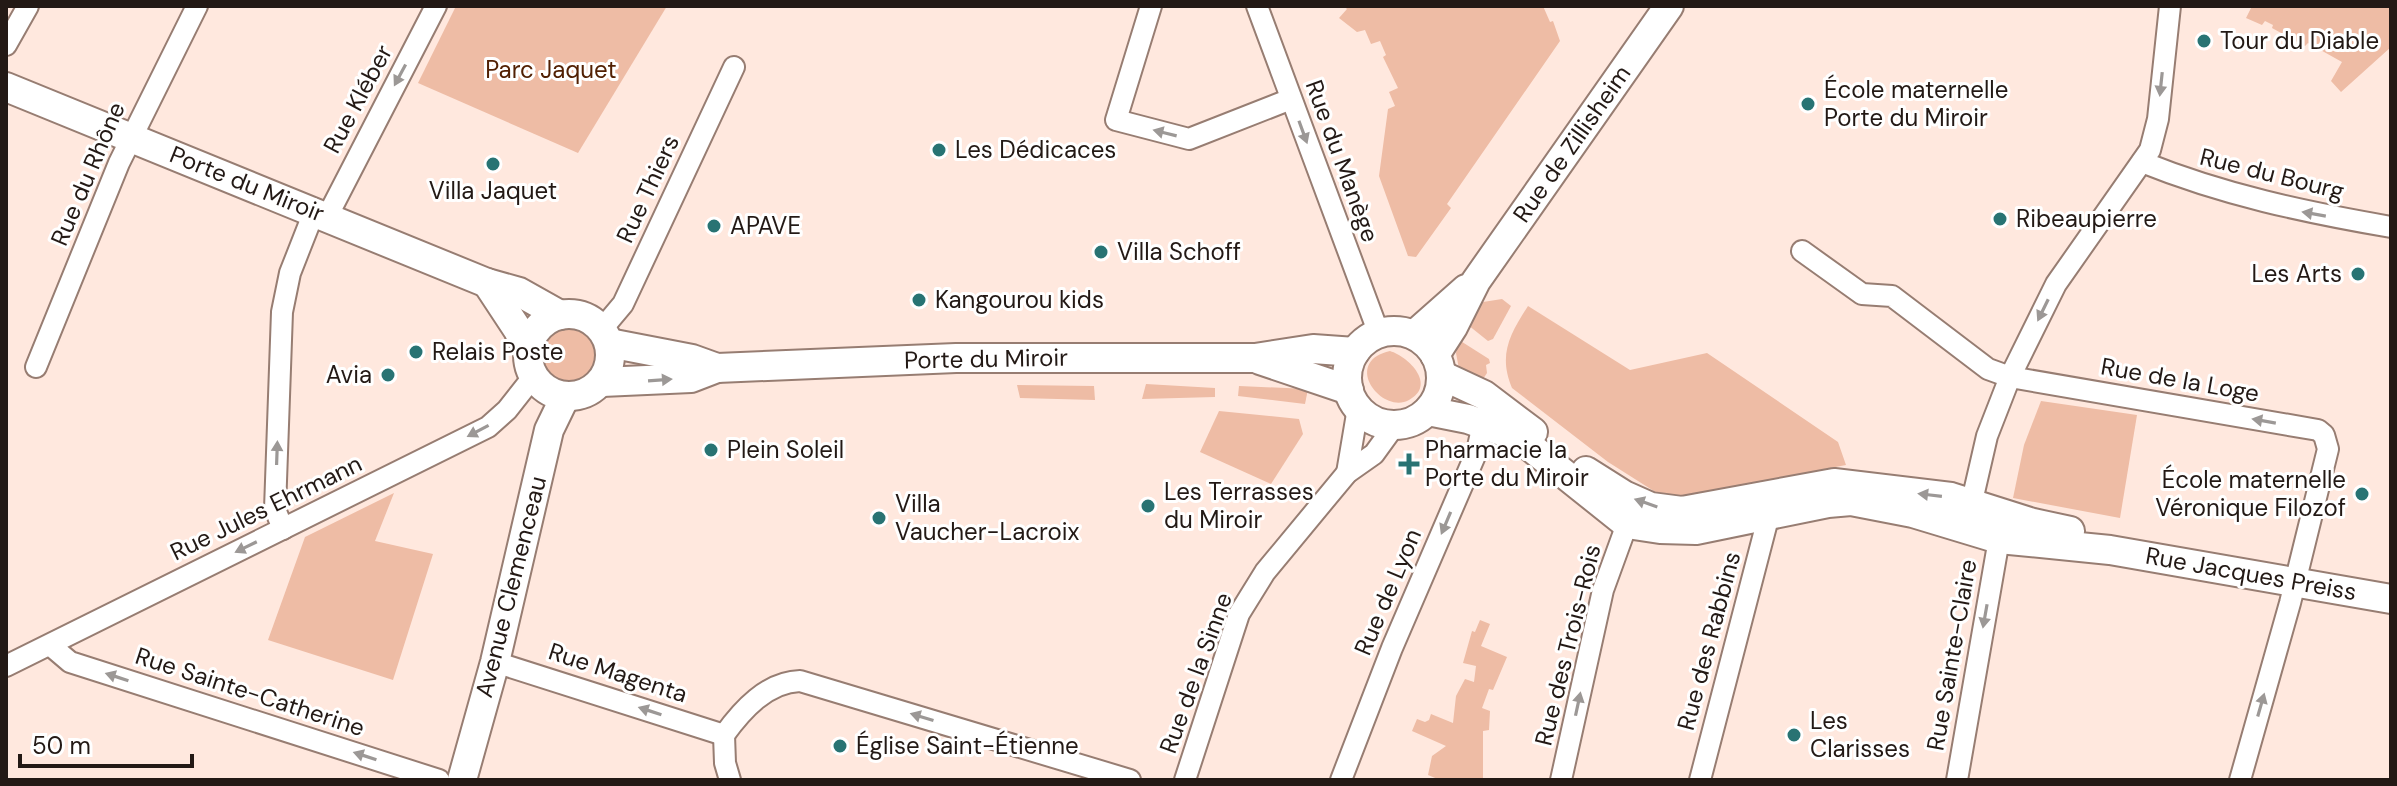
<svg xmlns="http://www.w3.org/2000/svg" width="2397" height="786" viewBox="0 0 2397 786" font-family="'DM Sans',sans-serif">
<rect width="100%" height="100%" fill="#ffe8de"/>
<g fill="#eebca5">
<path d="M456,6H667L578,153L418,83Z"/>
<path d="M1344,6H1543L1550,22L1553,21L1560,41L1447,204L1451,208L1416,257L1408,256L1379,176L1388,109L1395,106L1389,92L1398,88L1383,57L1386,55L1380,41L1371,44L1365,30L1357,32L1339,18L1347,9Z"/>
<path d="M2252,6H2391V47L2341,92L2331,81L2342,62L2308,43L2305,46L2272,28L2273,25L2265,21L2262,25L2246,18Z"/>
<path d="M1502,299L1511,306L1493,339L1488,341L1468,325L1483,302Z"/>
<path d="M1528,306L1630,370L1707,353L1838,442L1846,465L1684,496L1657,493L1608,462L1512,388C1498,355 1510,334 1528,306Z"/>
<circle cx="569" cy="356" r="41"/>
<path d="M1459,340L1489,359L1490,363L1486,365L1487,373L1481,382L1459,369L1456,353Z"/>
<path d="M1390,351C1409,357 1437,385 1409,400C1382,415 1341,362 1390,351Z"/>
<path d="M1146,384L1215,388V397L1142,399Z"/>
<path d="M1017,385L1094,386L1095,400L1020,398Z"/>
<path d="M1239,386L1308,389L1305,404L1238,396Z"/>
<path d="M2041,401L2137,415L2120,518L2013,498L2024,445Z"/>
<path d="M1219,411L1299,419L1303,434L1271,484L1200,452Z"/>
<path d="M394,493L375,541L433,554L393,680L268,640L305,537Z"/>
<path d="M1480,620L1490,624L1481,646L1507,657L1493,690L1489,689L1482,708L1490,711L1489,730L1483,731V780H1440L1428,775L1432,756L1446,746L1412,731L1417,719L1425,722L1429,720L1431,714L1453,723L1456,696L1465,679L1474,682L1476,666L1463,663L1472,631L1475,632Z"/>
</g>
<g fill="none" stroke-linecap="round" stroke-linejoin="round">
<g stroke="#977d72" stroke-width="24">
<g id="street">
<path d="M1151,6L1116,120L1189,139L1291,99"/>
<path d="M1257,6L1379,334"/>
<path d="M6,45L28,6"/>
<path d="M2142,162C2224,195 2304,212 2391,227"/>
<path d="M327,217L436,6"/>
<path d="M1802,251L1862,294L1892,296L1988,369L2010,377L2318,430L2324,435L2328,449L2290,603L2240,780"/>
<path d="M602,329L623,304L734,67"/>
<path d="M36,367L119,163L197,6"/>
<path d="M1347,473L1358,408"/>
<path d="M1969,514L1987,436L2010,377L2056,284L2150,150L2158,119L2170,6"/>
<path d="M283,529L275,509L282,312L290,273L314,212"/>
<path d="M50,645L70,662L439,780"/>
<path d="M495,662L724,735"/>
<path d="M6,666L488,427L507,410L533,377"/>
<path d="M724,735C742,710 767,682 800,681L1130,780"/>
<path d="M724,735L725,763L730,780"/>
<path d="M1185,780L1239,614L1265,572L1347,473L1374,454L1395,425"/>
<path d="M1341,780L1392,648L1477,451L1483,424"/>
<path d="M1561,780L1603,590L1627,524"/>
<path d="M1700,780L1766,526V516"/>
<path d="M1957,780L1999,539"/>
</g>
</g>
<g stroke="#977d72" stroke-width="32">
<g id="secondary">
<path d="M6,87L487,283L519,292L560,315"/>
<path d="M487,283L518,330L528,351"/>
<circle cx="569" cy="355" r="41"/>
<circle cx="1394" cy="378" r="47"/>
<path d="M1414,335L1466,289"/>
<path d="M609,343L692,359L717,368"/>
<path d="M1435,355L1453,327L1476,281L1669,6"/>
<path d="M1260,360L1349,390"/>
<path d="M1441,375L1484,395L1533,432"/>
<path d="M602,382L691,378L717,368L956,358H1255L1313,349L1355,352"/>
<path d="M1428,411L1468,419L1518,437L1627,524L1660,529L1696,530L1828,503L1851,501L1913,513L1999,539L2110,550L2391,599"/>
<path d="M1586,471L1624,495L1651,507L1682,511L1834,483L1951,497L2033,523L2070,531"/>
<path d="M462,780L495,662L549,430L565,397"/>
</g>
</g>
<use href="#street" stroke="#fff" stroke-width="20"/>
<use href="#secondary" stroke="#fff" stroke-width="28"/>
</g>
<defs><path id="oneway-solid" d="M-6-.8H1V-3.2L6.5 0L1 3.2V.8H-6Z" transform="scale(2)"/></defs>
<g fill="#9c9896">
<use href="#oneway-solid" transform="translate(400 75) rotate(118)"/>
<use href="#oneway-solid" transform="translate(2161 84) rotate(96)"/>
<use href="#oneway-solid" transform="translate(1303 132) rotate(70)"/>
<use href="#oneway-solid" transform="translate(1165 133) rotate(-166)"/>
<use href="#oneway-solid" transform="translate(2314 214) rotate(-170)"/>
<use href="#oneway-solid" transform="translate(2043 310) rotate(116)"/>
<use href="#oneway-solid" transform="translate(660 380) rotate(-4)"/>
<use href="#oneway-solid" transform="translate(2264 421) rotate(-170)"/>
<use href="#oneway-solid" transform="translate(478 431) rotate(152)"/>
<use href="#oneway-solid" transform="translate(277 453) rotate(-88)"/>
<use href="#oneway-solid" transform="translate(1930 495) rotate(-173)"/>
<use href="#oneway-solid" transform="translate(1646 503) rotate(-161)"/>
<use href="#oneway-solid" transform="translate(1446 523) rotate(113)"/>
<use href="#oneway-solid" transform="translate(246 547) rotate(154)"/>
<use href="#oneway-solid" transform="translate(1985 616) rotate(100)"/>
<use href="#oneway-solid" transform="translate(117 677) rotate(-162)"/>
<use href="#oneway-solid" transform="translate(1578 704) rotate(-78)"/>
<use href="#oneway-solid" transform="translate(2261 705) rotate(-74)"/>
<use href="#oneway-solid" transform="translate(650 711) rotate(-162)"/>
<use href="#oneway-solid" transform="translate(922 717) rotate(-163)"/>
<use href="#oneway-solid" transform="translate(365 756) rotate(-162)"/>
</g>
<g fill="#287373" stroke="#fff" stroke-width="3">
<circle cx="2204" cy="41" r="8"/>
<circle cx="1808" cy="104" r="8"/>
<circle cx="939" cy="150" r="8"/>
<circle cx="493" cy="164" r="8"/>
<circle cx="2000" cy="219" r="8"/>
<circle cx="714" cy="226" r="8"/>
<circle cx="1101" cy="252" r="8"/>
<circle cx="2358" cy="274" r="8"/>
<circle cx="919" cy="300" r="8"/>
<circle cx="416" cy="352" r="8"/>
<circle cx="388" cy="375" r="8"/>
<circle cx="711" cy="450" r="8"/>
<path d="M1405 452h8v8h8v8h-8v8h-8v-8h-8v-8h8z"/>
<circle cx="2362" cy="494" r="8"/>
<circle cx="1148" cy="506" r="8"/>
<circle cx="879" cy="518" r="8"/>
<circle cx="1794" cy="735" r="8"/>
<circle cx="840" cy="746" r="8"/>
</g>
<g text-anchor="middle" stroke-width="6" stroke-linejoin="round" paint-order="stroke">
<g font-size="24" fill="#231915" stroke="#fff" text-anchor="start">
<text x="2220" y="49">Tour du Diable</text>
<text x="1824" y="98">École maternelle<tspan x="1824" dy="28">Porte du Miroir</tspan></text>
<text x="955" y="158">Les Dédicaces</text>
<text x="493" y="199" text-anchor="middle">Villa Jaquet</text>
<text x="2016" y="227">Ribeaupierre</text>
<text x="730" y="234">APAVE</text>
<text x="1117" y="260">Villa Schoff</text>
<text x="2342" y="282" text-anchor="end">Les Arts</text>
<text x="935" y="308">Kangourou kids</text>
<text x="432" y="360">Relais Poste</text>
<text x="372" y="383" text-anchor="end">Avia</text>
<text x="727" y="458">Plein Soleil</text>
<text x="1425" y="458">Pharmacie la<tspan x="1425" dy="28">Porte du Miroir</tspan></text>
<text x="2346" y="488" text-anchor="end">École maternelle<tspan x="2346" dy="28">Véronique Filozof</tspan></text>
<text x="1164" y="500">Les Terrasses<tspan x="1164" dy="28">du Miroir</tspan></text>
<text x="895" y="512">Villa<tspan x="895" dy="28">Vaucher-Lacroix</tspan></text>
<text x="1810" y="729">Les<tspan x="1810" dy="28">Clarisses</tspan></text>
<text x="856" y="754">Église Saint-Étienne</text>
</g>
<g font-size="24" fill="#522003" stroke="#fff">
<text x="551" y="78">Parc Jaquet</text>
</g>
<g font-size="24" fill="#231915" stroke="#fff">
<text transform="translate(358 99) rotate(-62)" y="8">Rue Kléber</text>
<text transform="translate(1572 144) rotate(-55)" y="8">Rue de Zillisheim</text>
<text transform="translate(1342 161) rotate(70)" y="8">Rue du Manège</text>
<text transform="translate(88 174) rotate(-67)" y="8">Rue du Rhône</text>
<text transform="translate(2272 174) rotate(14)" y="8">Rue du Bourg</text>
<text transform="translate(247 184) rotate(22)" y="8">Porte du Miroir</text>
<text transform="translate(648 189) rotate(-65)" y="8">Rue Thiers</text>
<text transform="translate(986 359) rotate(-1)" y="8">Porte du Miroir</text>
<text transform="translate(2180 380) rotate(10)" y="8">Rue de la Loge</text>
<text transform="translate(266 508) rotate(-26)" y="8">Rue Jules Ehrmann</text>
<text transform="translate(2251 574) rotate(10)" y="8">Rue Jacques Preiss</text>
<text transform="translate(511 587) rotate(-76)" y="8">Avenue Clemenceau</text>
<text transform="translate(1388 592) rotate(-67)" y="8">Rue de Lyon</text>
<text transform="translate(1709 641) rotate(-75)" y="8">Rue des Rabbins</text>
<text transform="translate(1568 645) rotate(-76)" y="8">Rue des Trois-Rois</text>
<text transform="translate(1952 655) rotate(-80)" y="8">Rue Sainte-Claire</text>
<text transform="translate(618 673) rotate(18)" y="8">Rue Magenta</text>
<text transform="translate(1196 673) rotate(-70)" y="8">Rue de la Sinne</text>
<text transform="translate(250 692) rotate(18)" y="8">Rue Sainte-Catherine</text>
</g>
</g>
<rect width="2397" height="786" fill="none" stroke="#231915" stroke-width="16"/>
<path d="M20 754v12h172v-12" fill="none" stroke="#231915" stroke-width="4"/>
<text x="32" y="754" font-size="24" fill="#231915" stroke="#ffffff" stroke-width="6" paint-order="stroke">50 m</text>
</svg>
